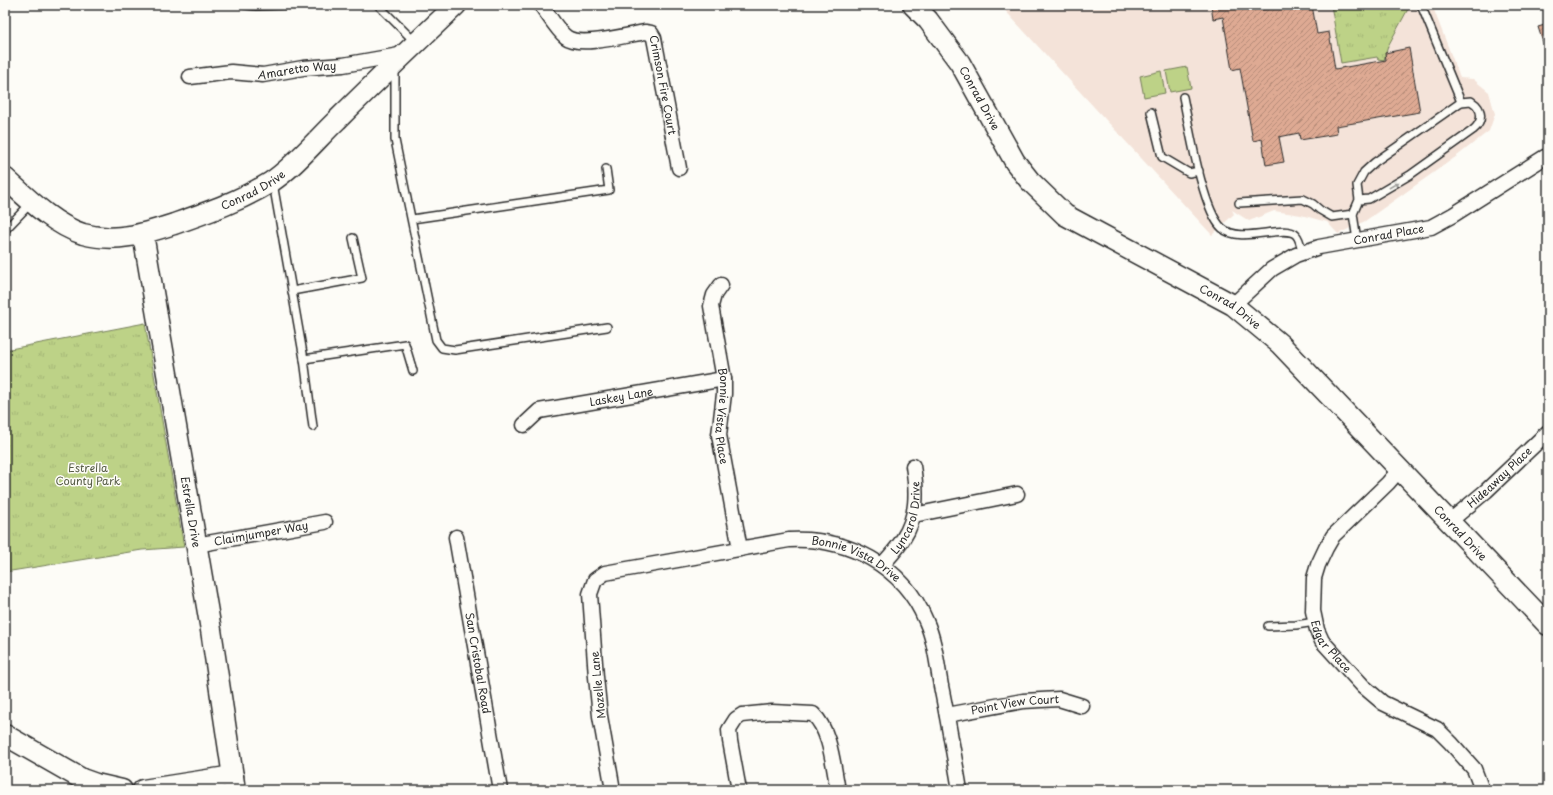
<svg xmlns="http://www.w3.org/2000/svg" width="1553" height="795" viewBox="0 0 1553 795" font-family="'Playpen Sans',sans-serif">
<defs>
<pattern id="park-tufts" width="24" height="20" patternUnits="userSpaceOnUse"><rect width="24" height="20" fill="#bdd287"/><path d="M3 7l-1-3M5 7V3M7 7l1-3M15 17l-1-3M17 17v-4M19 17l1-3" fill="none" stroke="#a3b475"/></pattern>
<pattern id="building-hatch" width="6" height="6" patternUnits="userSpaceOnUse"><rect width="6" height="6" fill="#deaa93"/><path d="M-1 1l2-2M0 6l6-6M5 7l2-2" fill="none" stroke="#b48b78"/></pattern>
</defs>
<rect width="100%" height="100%" fill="#fdfcf7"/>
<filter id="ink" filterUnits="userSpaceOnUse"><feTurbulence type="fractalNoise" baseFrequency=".025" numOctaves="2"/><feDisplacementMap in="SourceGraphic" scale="8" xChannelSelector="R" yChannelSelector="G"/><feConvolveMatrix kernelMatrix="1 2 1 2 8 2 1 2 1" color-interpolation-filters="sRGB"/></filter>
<g filter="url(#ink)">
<path fill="#f4e3d9" d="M1000,5H1432L1460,78L1473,79L1489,92L1495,114L1489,131L1457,156L1365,221L1338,234L1327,222L1301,215L1274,211L1249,221L1232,210L1234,214L1212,235Z"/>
<g fill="url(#park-tufts)" stroke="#747e59">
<path d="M1331,5H1400L1408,9L1388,46L1384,60L1378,59L1377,57L1341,63Z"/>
<path d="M145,323L184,547L142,550L5,572V350Z"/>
</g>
<g fill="#bdd287" stroke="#747e59">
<path d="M1187,67L1191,88L1170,92L1166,71Z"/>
<path d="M1161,71L1165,93L1144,97L1140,76Z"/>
</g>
<g fill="url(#building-hatch)" stroke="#2b2b2b">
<path d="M1211,5H1261V10L1286,5H1312L1317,34L1329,32L1335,69L1386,60L1385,53L1409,48L1420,112L1336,126L1337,134L1300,140L1299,133L1279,137L1284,162L1266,165L1262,139L1253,141L1240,68L1232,70L1223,17L1213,19Z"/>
<path d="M1548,24V52H1546L1538,27Z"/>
</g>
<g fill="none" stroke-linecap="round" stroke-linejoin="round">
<g stroke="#2b2b2b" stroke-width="10">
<g id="lane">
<path d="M246,5L256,6L286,5"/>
<path d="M378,5L416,43"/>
<path d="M1421,5L1461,102"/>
<path d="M395,69V140L436,340L442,348L455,350L607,327"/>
<path d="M1183,97C1189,125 1202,210 1222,228C1240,245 1285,223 1296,235C1300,239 1301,247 1302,252"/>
<path d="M1151,112L1162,157L1189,173L1199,171"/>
<path d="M273,183L304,359L313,427"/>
<path d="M1239,203L1303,199L1313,204L1320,210L1332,217L1353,214"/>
<path d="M412,219L609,190L606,169"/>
<path d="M5,230L31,203"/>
<path d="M1357,240L1353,214L1359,200L1357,185L1364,172L1375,162L1461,102L1471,101C1484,109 1483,122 1473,130L1410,175L1369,199L1359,200"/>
<path d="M292,291L362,278L353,238"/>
<path d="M304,359L405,344L413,371"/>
<path d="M1268,626L1296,625L1315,622"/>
</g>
</g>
<g stroke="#2b2b2b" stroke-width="17">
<g id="street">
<path id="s1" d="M541,5C548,14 557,30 566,37C580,48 627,35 645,32L651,33L654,38L679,168"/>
<path id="s2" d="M190,77L231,72L263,75L303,68L343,65L405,54"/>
<path id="s3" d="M721,285L714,295L711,306L724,379V394L719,435L740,549"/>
<path id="s4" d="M1233,305L1272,269L1296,255L1319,247L1431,227L1453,215L1545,157"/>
<path id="s5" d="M524,425L539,411L724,379"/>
<path id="s6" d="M1400,469L1388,483L1333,536L1326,548L1318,565L1314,578L1313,611L1317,630L1322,641L1363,686L1383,703L1437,729L1451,743L1474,769L1482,790"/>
<path d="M914,515L1017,494"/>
<path id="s7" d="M1450,521L1486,491L1548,432"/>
<path id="s8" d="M456,537L500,790"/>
<path id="s9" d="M196,545L325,522"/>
<path id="s10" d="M882,565C889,557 898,548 903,539C918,516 917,491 913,466"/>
<path id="s11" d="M947,715L1023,701L1059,699L1082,706"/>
<path id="s12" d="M613,790L600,716L596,677L590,594L595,580L605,573L789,540C847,537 903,565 926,621C935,641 937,664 941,686C948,720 954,755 960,790"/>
<path d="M739,790L730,741L729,730L736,719L742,715L772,712L813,714C831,731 833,766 838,790"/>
</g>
</g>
<g stroke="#2b2b2b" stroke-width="23">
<g id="secondary">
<path id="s13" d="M913,5L928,20L960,63L1015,162L1030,181L1065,215L1233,305L1280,344L1548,625"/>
<path id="s14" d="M5,178C27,198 54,225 83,234C116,243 143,234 174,224C208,212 240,201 271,182C294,167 317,139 337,120C376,81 416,43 456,5"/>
<path id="s15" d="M143,234L211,630L235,790"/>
<path d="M5,735L82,779L96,784L122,790"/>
<path d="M143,790L233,776"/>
</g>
</g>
<use href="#lane" stroke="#fdfcf7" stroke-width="7"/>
<use href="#street" stroke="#fdfcf7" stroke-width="14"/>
<use href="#secondary" stroke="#fdfcf7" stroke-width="20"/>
</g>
<defs><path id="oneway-solid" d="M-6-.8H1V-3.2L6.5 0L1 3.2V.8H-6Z"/></defs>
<use fill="#9e9e9b" href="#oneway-solid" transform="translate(1394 185) rotate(-30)"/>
</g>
<g text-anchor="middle" stroke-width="3" stroke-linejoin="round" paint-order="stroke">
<g font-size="11" fill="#2b2b2b" stroke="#fdfcf7">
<text dy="4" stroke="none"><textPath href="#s2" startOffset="108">Amaretto Way</textPath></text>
<text dy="4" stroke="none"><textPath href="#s1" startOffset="181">Crimson Fire Court</textPath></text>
<text dy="4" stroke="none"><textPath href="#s13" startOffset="115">Conrad Drive</textPath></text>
<text dy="4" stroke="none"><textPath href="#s14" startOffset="276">Conrad Drive</textPath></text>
<text dy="4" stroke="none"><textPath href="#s4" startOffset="176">Conrad Place</textPath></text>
<text dy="4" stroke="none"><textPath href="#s13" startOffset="450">Conrad Drive</textPath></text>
<text dy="4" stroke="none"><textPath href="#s5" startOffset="104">Laskey Lane</textPath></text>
<text dy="4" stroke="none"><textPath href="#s3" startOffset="135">Bonnie Vista Place</textPath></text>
<text dy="4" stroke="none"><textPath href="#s7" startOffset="66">Hideaway Place</textPath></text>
<text dy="4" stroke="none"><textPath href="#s15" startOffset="282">Estrella Drive</textPath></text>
<text dy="4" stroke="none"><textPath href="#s10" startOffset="55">Lyncarol Drive</textPath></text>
<text dy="4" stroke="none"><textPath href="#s13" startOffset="774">Conrad Drive</textPath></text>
<text dy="4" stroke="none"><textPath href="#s9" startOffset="66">Claimjumper Way</textPath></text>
<text dy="4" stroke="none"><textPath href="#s12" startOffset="483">Bonnie Vista Drive</textPath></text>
<text dy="4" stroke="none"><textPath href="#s6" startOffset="215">Edgar Place</textPath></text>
<text dy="4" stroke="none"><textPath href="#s8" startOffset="128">San Cristobal Road</textPath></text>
<text transform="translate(598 685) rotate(-96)" y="4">Mozelle Lane</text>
<text dy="4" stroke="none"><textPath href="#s11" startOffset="69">Point View Court</textPath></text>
</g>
<g font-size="11" fill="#575d47" stroke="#fdfcf7">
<text x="88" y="472">Estrella<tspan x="88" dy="13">County Park</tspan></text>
</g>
</g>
<rect width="1553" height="795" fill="none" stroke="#fdfcf7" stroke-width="20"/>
<rect x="10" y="10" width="1533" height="775" fill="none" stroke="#2b2b2b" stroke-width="1.5" filter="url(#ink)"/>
</svg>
